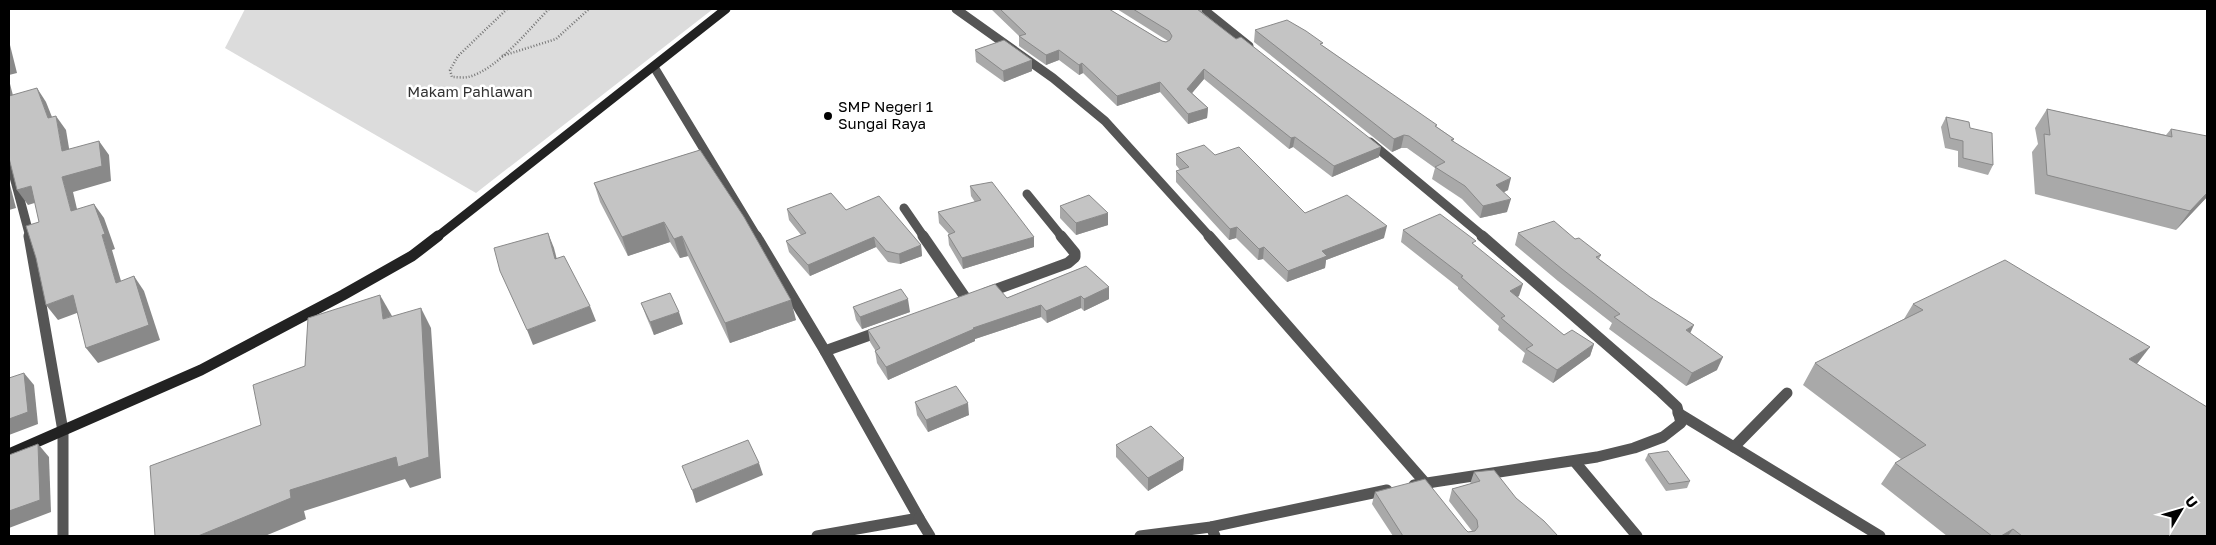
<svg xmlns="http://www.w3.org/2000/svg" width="2216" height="545" viewBox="0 0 2216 545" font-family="'Golos Text',sans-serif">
<rect width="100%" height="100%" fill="#fff"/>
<path fill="#dcdcdc" d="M245,9H713L476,193L225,48Z"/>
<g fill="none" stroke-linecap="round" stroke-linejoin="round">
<g stroke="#777" stroke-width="2.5" stroke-dasharray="1 2" stroke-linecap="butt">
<path d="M507,9L458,56L450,70L452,77C457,77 463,78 468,77C497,70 528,30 549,9"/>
<path d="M502,56L556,39L589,9"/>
</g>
<g stroke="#555" stroke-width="11">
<path d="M1678,413L1880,536"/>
<path d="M1734,447L1787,393"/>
</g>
<g stroke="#555" stroke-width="9">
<path d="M956,9L1053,78L1105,121L1210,237"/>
<path d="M1203,9L1249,46"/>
<path d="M654,67L757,237"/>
<path d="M1370,142L1484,237"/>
<path d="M9,158L30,237"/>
<path d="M1027,194L1062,237"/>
<path d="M904,208L924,237"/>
</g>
<g stroke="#555" stroke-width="11">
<path d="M29,236L63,431V536"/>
<path d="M756,236L825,351L919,518L817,536"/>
<path d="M923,236L967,300"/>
<path d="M1209,236L1428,486"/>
<path d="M986,293L1068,263L1075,257V253L1061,236"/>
<path d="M825,351L881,331"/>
<path d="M1575,462L1637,536"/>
<path d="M1414,485L1597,457L1634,448L1663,437L1681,423L1677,407L1659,390L1482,236"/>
<path d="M919,518L930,536"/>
<path d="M1211,527L1215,536"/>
<path d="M1140,536L1211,527L1387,490"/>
</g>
<path stroke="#222" stroke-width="9" d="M437,237L726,9"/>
<path stroke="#222" stroke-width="11" d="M9,454L201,370L343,295L412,256L438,236"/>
</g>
<g fill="#a9a9a9">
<path d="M991,9H1109L1162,41L1166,42L1168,41L1117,9H1202V12L1379,157L1332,177L1293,147L1289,149L1204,79L1192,93L1208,108L1207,118L1188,124L1160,92L1117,106L1083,73L1079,75L1059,60L1046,65L1019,46V36Z"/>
<path d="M1255,30L1323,46L1454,139L1453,141L1508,190L1504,192L1507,212L1480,218L1462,199L1432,179L1435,168L1407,148H1401L1392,152L1254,42Z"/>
<path d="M975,50L1032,60V71L1004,82L976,62Z"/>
<path d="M2047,109L2166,135L2171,129L2207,197L2176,230L2035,194L2032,152L2038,144L2035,128Z"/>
<path d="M1946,117L1970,128L1993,165L1988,175L1958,167V151L1945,148L1941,127Z"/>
<path d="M700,150L796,320L730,343L688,256L680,258L670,242L628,256L600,202L594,183Z"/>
<path d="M1176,154L1215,155L1305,213L1384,238L1326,260L1325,268L1287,282L1263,259L1258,260L1236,238L1229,240L1176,182V171L1180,170L1176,165Z"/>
<path d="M970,186L1034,237V247L963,269L949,245L948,235L949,234L939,223L938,212L975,202L971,196Z"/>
<path d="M1060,206L1108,225L1076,235L1060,218Z"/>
<path d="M787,209L846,210L921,245L922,256L900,264L888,262L876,247L810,276L789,252L786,241L801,235L789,220Z"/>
<path d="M1403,230L1475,246L1519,296L1517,297L1564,335L1594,344L1590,356L1553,383L1522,362L1525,353L1498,330L1499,326L1458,289V287L1401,242Z"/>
<path d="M1518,233L1575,239L1601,255L1599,259L1690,333L1717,370L1686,386L1609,329L1612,323L1558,281L1515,245Z"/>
<path d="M1086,266L1109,299L1084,311L1081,308L1047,323L1041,317L975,339V341L888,380L877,363L875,351V350L870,342L868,330L1007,298Z"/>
<path d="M641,303L683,324L654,335L646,316Z"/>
<path d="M1913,304L2137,364L2207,536H1947L1881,484L1895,463L1901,459L1803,385L1815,363L1904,319Z"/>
<path d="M853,307L910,312L862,329L856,320Z"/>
<path d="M915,402L969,415L928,432L917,415Z"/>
<path d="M1116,445L1183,470L1148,491L1116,457Z"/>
<path d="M1648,454L1690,481L1687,488L1666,491L1645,460Z"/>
<path d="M1474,472L1516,498L1558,536H1393L1372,504L1375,492L1465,529L1468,532L1472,531L1449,501L1452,489L1470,484Z"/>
</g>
<g fill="#898989">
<path d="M9,41L17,73L9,75Z"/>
<path d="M1059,50V60L1046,65V55Z"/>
<path d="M1032,60V71L1004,82L1003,71Z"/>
<path d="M1082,63L1083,73L1079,75V65Z"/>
<path d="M1204,69V79L1187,99V89Z"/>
<path d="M9,80L17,111L9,99Z"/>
<path d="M1160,82V92L1117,106V96Z"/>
<path d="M37,88L46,102L58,132L48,118Z"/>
<path d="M1208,108L1207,118L1188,124V114Z"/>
<path d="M56,116L66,130L72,166L62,151Z"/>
<path d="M1404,135L1401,148L1392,152L1394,139Z"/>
<path d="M1295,137L1293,147L1289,149L1291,138Z"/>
<path d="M99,141L109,155L111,181L73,192L81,226L71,211L62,177Z"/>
<path d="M1381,147L1379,157L1332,177L1334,166Z"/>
<path d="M1511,178L1508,190L1493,198L1496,185Z"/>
<path d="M9,181L16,208L9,210Z"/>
<path d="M31,186L41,201L28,205L17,190Z"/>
<path d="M2207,193V197L2176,230L2190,211Z"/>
<path d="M1511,199L1507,212L1480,218L1483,206Z"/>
<path d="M94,204L104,218L115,249L112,250L126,298L116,283L102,235Z"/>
<path d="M1108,213V225L1076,235V223Z"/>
<path d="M664,222L670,242L628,256L622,237Z"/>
<path d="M1387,226L1384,238L1326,260L1325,268L1287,282L1288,271L1322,251Z"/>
<path d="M1237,227L1236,238L1229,240L1230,229Z"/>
<path d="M548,233L554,248L561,275L555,259Z"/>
<path d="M682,236L688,256L680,258L674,239Z"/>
<path d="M874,237L876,247L810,276L808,265Z"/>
<path d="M1034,237V247L963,269L962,258Z"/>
<path d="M921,245L922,256L900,264L899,254Z"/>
<path d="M1264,247L1263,259L1258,260L1259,249Z"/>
<path d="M134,276L144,291L160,340L98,363L86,348Z"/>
<path d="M1523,284L1519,296L1506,303L1510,291Z"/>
<path d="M1109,287V299L1084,311V299Z"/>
<path d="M73,295L85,310L58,320L46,305Z"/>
<path d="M380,295L392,316L383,319Z"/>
<path d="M1081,296V308L1047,323L1046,311Z"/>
<path d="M908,299L910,312L862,329L860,317Z"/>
<path d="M791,300L796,320L730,343L725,323Z"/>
<path d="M1041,305V317L975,339V341L888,380L886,367L973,328Z"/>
<path d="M590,306L596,321L533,345L527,330Z"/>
<path d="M421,308L431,328L441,478L410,488L405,479L304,511L306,519L265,536H198L290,490Z"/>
<path d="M679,312L683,324L654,335L650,322Z"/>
<path d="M1694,325L1688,338L1686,330Z"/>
<path d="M1594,344L1590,356L1553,383L1557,370Z"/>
<path d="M2150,347L2133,369L2129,359Z"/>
<path d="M1723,357L1717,370L1686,386L1692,373Z"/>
<path d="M24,373L34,385L38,424L9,435V419Z"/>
<path d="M968,403L969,415L928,432L926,420Z"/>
<path d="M38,444L49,457L51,512L9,528V511Z"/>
<path d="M1184,458L1183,470L1148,491V478Z"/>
<path d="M759,463L763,475L696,503L692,490Z"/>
<path d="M2013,529L2008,536H2001Z"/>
</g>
<g fill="#c4c4c4" stroke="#898989">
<path d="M1000,9H1109L1162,41L1166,42L1170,40L1172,36L1169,31L1133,9H1197L1236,39L1241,37L1381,147L1334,166L1295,137L1291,138L1204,69L1187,89L1208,108L1188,114L1160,82L1117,96L1082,63L1079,65L1059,50L1046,55L1019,36L1026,34Z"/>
<path d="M1287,20L1306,31L1323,43L1320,44L1437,125L1435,126L1454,139L1451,140L1511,178L1496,185L1511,199L1483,206L1465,186L1435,167L1445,162L1409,136L1404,135L1394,139L1255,30Z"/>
<path d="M1004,40L1032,60L1003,71L975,50Z"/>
<path d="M37,88L48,118L56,116L62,151L99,141L102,166L62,177L71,211L94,204L105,234L102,235L116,283L134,276L149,325L86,348L73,295L46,305L36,258L26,226L39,222L31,186L17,190L9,158V96Z"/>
<path d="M2047,109L2172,137L2171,129L2207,136V193L2190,211L2047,175L2044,134L2050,135Z"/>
<path d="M1946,117L1969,122L1970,128L1992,133L1993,165L1963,158V141L1950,138Z"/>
<path d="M1204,145L1215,155L1239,147L1305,213L1347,195L1387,226L1322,251L1327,256L1288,271L1264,247L1259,249L1237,227L1230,229L1176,171L1189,167L1176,154Z"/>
<path d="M700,150L744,217L791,300L725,323L682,236L674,239L664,222L622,237L594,183Z"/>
<path d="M992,182L1034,237L962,258L948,235L955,232L938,212L981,200L970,186Z"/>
<path d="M831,193L846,210L879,196L921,245L899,254L886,251L874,237L808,265L786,241L806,233L787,209Z"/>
<path d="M1089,195L1108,213L1076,223L1060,206Z"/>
<path d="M1440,214L1476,241L1472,243L1523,284L1510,291L1564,335L1572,330L1594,344L1557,370L1526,349L1533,345L1501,318L1505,316L1461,277L1463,276L1403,230Z"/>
<path d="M1554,221L1575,239L1579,238L1601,255L1596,257L1650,297L1694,325L1686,330L1723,357L1692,373L1614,317L1620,314L1562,269L1518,233Z"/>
<path d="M548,233L555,259L564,256L590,306L527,330L500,271L494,248Z"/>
<path d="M2005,260L2150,347L2129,359L2207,407V536H2022L2013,529L2001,536H1992L1895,463L1926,445L1815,363L1923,310L1913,304Z"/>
<path d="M1086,266L1109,287L1084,299L1081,296L1046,311L1041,305L973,328L974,329L886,367L875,351L880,348L868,330L995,284L1007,298Z"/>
<path d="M901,289L908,299L860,317L853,307Z"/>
<path d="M670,293L679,312L650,322L641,303Z"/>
<path d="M380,295L383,319L421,308L429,457L398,467L396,457L290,490L291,498L198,536H155L150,466L261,425L253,385L305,366L308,318Z"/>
<path d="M24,373L28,412L9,419V378Z"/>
<path d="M956,386L968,403L926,420L915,402Z"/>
<path d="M1151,426L1184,458L1148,478L1116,445Z"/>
<path d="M748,440L759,463L692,490L682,466Z"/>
<path d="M38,444L40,500L9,511V455Z"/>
<path d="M1668,451L1690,481L1669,484L1648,454Z"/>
<path d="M1494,470L1516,498L1544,521L1558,536H1403L1375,492L1425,479L1465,529L1468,532L1475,531L1478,527L1477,520L1452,489L1480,481L1474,472Z"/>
</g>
<circle fill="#000" stroke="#fff" stroke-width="2" cx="828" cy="116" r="5"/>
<g text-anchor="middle" stroke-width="5" stroke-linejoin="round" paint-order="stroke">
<g font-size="15" fill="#333" stroke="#fff">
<text x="470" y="97">Makam Pahlawan</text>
</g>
<g font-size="15" fill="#000" stroke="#fff" text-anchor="start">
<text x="838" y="112">SMP Negeri 1<tspan x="838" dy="17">Sungai Raya</tspan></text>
</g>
</g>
<rect width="2216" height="545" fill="none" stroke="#000000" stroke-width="20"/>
<g transform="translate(2181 510) rotate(52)" stroke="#ffffff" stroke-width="4" paint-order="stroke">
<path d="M0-4L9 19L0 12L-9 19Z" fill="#000000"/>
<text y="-8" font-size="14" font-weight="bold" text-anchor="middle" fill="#000000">U</text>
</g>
</svg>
